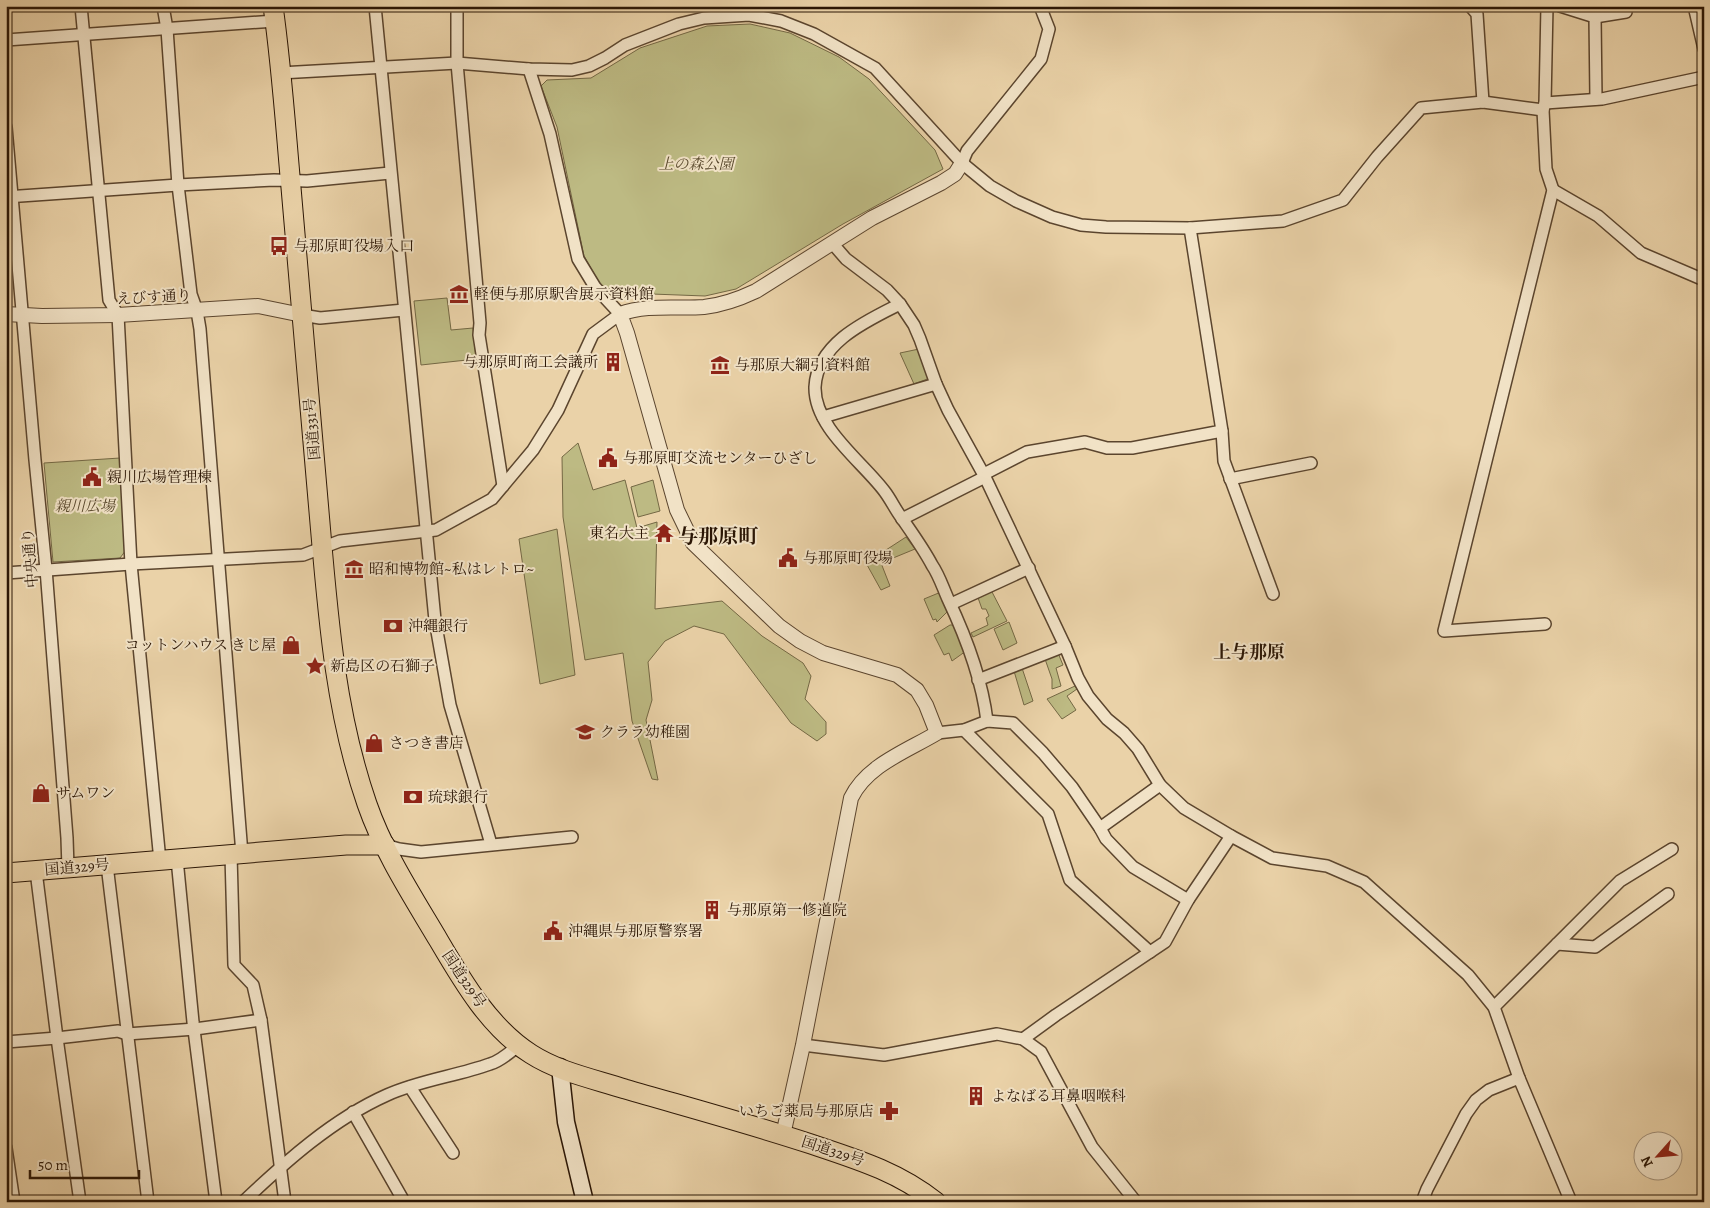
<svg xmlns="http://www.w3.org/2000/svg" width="1710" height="1208" viewBox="0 0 1710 1208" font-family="Alegreya,'Noto Serif JP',serif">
<rect width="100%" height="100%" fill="#ead2a8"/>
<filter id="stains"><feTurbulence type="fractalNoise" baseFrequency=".004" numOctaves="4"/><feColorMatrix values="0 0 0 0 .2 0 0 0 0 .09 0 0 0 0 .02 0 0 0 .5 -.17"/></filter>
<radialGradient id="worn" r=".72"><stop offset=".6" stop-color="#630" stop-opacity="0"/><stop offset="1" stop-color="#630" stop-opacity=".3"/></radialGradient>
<g fill="#bdba83" stroke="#746844">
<path d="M750,24L790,33L839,57L869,79L935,150L943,169L843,224L736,289L705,296L625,293L601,286L584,256L557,127L541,86L547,80L591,78L640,48L707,26Z"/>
<path d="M447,298L451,330L473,328L476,359L421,365L414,301Z"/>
<path d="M919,349L930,378L914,384L900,353Z"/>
<path d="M578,443L593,490L625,480L637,528L657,522L655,609L722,601L762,636L803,663L811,676L805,699L826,722V734L817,741L791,723L724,634L694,626L665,641L648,662L652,700L646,720L658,780L652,779L632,721L623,653L585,660L563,517L562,457Z"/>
<path d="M120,458L126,550L120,558L53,562L44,463Z"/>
<path d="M653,480L660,511L638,517L631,487Z"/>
<path d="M557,529L575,675L540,684L519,539Z"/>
<path d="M906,537L915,549L881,563L890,586L881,590L866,563Z"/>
<path d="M991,590L1007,621L973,637L971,633L988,625L986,618L989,616L986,609H982L977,595Z"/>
<path d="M941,592L948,611L937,622L936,619L933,620L924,599Z"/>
<path d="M1009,622L1017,643L1003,650L994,629Z"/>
<path d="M950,625H954L966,651L952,661L949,653L944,655L934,635Z"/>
<path d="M1058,653L1063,665L1056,668L1061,686L1052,689V679L1045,659Z"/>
<path d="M1022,668L1033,701L1024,705L1014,671Z"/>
<path d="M1075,686L1077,689L1067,696L1076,710L1062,719L1047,699Z"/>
</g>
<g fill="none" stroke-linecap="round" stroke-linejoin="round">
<g stroke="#5b452e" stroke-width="14">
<g id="minor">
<path d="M81,6L109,300L118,315L131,564L160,861"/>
<path d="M163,6L167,29L178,185L191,294L197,311L200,329L242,854"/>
<path d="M375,6L435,620L450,705L491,844"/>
<path d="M457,6V63L480,323L479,335L503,486"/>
<path d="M1470,6L1477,14L1483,102"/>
<path d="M1560,6L1595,17L1596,99"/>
<path d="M1694,6L1704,49"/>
<path d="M1595,17L1626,12L1625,6"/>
<path d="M6,40L275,21"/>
<path d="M280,73L457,63L529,69L572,70L589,66L605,58L625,45L679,24L704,18L749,15L781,21L814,34L875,68L962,163L990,186L1016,201L1052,217L1081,225L1106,227L1190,228L1283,221L1343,200L1377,157L1421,108L1483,102L1543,110"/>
<path d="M1545,103L1602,99L1704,77"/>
<path d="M6,127L35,460L46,569L67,838L68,868"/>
<path d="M962,163L967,151L1041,59L1049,29L1040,6"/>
<path d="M1553,190L1598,216L1641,253L1704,280"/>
<path d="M6,197L178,185L274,180L307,181L390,173"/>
<path d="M833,244L846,259L887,290L900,304L914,325L920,339L936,384L948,410L985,477L1065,646L1078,678L1088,696L1107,719L1124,733L1138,749L1160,785L1184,808L1231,836L1272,858L1327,866L1364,882L1468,975L1494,1007L1519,1078L1571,1202"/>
<path d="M900,304C866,321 817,343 815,387C814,428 863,462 885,492C891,500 895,509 901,517C912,533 923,548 932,565C939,575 943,588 948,599C966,637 982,679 987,721"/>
<path d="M302,315L320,318L404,310"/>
<path d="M823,417L936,384"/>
<path d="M1222,431L1224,461L1273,594"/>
<path d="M984,474L1027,452L1085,442L1107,448H1132L1222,431L1190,228"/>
<path d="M1230,479L1311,463"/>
<path d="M902,519L985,477"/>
<path d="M6,573L131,564L303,555L340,541L436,530L492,499L533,450L558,410L593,334L620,314L595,287L578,259L550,134L529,69"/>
<path d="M951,604L1029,568"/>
<path d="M1545,624L1444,631L1553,190L1546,169L1543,110L1545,103L1547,6"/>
<path d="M978,680L1065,646"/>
<path d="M964,730L1048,814L1070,880L1150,952"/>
<path d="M937,733L964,730L987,721L1013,723L1043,753L1072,787L1100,828L1106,839L1133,867L1188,900"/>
<path d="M1100,828L1160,785"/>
<path d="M385,845L399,849L421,852L572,837"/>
<path d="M231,855L234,965L253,985L261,1020L285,1202"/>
<path d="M177,859L193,1022L216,1202"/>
<path d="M107,865L148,1202"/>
<path d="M36,871L57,1038L80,1202"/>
<path d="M1557,944L1595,947L1668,894"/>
<path d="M1494,1007L1620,881L1672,849"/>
<path d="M1023,1039L1056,1015L1165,942L1188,900L1231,836"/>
<path d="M6,1042L57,1038L118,1031L127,1034L195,1029L261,1020"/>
<path d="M803,1045L884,1055L997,1034L1023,1039L1041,1052L1092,1147L1136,1202"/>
<path d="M410,1087L453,1153"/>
<path d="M353,1112L402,1198"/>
<path d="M6,1148L14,1202"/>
<path d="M243,1202C285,1162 333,1119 387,1095C420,1080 457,1076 490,1064C501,1061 510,1052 519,1045"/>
<path d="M1422,1202L1427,1189L1466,1114L1476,1100L1489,1090L1519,1078"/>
</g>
</g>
<g stroke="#5b452e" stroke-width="16">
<g id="tertiary">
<path d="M6,314L42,316L118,315L258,306L302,315"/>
<path d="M783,1135L803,1045L851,798C867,765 907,751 937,733L926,705L917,690L897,675L823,653L800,641L779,626L693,543L677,510L627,333L620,314C647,304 676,309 704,307C723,305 739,299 756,291L872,218L941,183L955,174L962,163"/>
</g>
</g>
<g stroke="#2b1605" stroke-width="19">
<path id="secondary" d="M560,1067L566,1122L585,1202"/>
</g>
<g stroke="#2b1605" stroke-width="21">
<g id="trunk">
<path d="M273,6C281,62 285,119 290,176C300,284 309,392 318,500C327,602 333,706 367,804C384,853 413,897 439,941C463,982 490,1028 531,1054C559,1072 594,1079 625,1089C687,1107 750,1124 811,1144C856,1159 899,1172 936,1202"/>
<path d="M6,873L346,845H385"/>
</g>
</g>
<use href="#minor" stroke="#f1e2c6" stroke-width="11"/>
<use href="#tertiary" stroke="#f1e2c6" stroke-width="14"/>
<use href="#secondary" stroke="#f1e2c6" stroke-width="16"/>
<use href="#trunk" stroke="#ead2a8" stroke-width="19"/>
</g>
<defs>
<g id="bus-bare" transform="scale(1.5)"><path d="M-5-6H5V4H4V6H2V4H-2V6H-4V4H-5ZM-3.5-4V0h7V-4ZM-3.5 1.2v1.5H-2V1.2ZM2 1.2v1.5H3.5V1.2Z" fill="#8f2418" stroke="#f1e2c6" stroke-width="2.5" paint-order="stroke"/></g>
<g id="museum-bare" transform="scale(1.5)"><path d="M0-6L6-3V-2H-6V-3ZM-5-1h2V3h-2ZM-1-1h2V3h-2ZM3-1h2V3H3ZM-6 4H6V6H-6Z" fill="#8f2418" stroke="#f1e2c6" stroke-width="2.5" paint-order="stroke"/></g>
<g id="building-bare" transform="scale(1.5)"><path d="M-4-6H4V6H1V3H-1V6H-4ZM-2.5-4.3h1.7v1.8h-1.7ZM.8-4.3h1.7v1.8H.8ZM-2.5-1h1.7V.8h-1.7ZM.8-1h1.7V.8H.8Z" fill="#8f2418" stroke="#f1e2c6" stroke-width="2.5" paint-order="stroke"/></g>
<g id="civic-bare" transform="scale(1.5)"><path d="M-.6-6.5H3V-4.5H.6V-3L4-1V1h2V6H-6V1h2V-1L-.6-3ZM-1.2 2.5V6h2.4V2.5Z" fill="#8f2418" stroke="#f1e2c6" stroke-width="2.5" paint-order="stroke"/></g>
<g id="temple-bare" transform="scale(1.5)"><path d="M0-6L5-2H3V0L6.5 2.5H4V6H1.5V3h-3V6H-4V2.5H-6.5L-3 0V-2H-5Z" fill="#8f2418" stroke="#f1e2c6" stroke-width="2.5" paint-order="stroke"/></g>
<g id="bank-bare" transform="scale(1.5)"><path d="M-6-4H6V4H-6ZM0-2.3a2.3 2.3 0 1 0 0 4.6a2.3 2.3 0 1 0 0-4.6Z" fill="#8f2418" stroke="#f1e2c6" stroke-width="2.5" paint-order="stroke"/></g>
<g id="shop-bare" transform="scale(1.5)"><path d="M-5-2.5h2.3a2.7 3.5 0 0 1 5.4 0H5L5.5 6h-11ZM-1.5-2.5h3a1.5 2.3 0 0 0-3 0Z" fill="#8f2418" stroke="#f1e2c6" stroke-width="2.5" paint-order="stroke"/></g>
<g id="sight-bare" transform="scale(1.5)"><path d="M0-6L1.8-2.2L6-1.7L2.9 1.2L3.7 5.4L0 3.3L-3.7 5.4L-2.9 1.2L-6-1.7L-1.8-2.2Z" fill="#8f2418" stroke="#f1e2c6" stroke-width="2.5" paint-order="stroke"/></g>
<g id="school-bare" transform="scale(1.5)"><path d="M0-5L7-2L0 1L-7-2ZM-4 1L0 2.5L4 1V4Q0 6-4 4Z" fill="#8f2418" stroke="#f1e2c6" stroke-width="2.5" paint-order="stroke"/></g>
<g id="pharmacy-bare" transform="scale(1.5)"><path d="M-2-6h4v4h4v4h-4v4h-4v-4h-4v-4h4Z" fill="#8f2418" stroke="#f1e2c6" stroke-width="2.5" paint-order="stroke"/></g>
</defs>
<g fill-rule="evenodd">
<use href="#bus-bare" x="279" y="246"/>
<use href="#museum-bare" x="459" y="294"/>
<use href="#building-bare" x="613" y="362"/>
<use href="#museum-bare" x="720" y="365"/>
<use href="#civic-bare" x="608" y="458"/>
<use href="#civic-bare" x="92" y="477"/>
<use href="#temple-bare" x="664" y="533"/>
<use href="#civic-bare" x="788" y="558"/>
<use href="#museum-bare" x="354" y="569"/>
<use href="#bank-bare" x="393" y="626"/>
<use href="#shop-bare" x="291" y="645"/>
<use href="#sight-bare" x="315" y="666"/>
<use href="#school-bare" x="585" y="732"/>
<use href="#shop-bare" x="374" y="743"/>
<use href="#shop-bare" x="41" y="793"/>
<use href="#bank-bare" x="413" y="797"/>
<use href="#building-bare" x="712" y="910"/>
<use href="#civic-bare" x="553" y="931"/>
<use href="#building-bare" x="976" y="1096"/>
<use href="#pharmacy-bare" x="889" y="1111"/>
</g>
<g text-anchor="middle" stroke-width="4" stroke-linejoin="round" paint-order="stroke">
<g font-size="15" font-style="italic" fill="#57472b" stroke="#f1e2c6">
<text x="696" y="169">上の森公園</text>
<text x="85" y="511">親川広場</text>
</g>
<g font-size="15" fill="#2b1605" stroke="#f1e2c6" text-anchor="start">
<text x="294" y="251">与那原町役場入口</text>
<text x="474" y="299">軽便与那原駅舎展示資料館</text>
<text x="598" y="367" text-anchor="end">与那原町商工会議所</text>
<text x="735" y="370">与那原大綱引資料館</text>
<text x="623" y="463">与那原町交流センターひざし</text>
<text x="107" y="482">親川広場管理棟</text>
<text x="649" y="538" text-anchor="end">東名大主</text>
<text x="803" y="563">与那原町役場</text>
<text x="369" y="574">昭和博物館~私はレトロ~</text>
<text x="408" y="631">沖縄銀行</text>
<text x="276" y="650" text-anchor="end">コットンハウス きじ屋</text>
<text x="330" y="671">新島区の石獅子</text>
<text x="600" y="737">クララ幼稚園</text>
<text x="389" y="748">さつき書店</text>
<text x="56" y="798">サムワン</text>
<text x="428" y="802">琉球銀行</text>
<text x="727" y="915">与那原第一修道院</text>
<text x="568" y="936">沖縄県与那原警察署</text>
<text x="991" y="1101">よなばる耳鼻咽喉科</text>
<text x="874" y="1116" text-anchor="end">いちご薬局与那原店</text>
</g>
<g font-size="15" fill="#2b1605" stroke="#f1e2c6">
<text transform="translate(154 297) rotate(-3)" y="5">えびす通り</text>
<text transform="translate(312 429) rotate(-95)" y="5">国道331号</text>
<text transform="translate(30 558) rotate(-95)" y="5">中央通り</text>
<text transform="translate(77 867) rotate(-5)" y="5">国道329号</text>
<text transform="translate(464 979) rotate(56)" y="5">国道329号</text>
<text transform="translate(833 1151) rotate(18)" y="5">国道329号</text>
</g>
<g font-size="18" font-weight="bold" fill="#2b1605" stroke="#f1e2c6">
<text x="1249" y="658">上与那原</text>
</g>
<g font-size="20" font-weight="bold" fill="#2b1605" stroke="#f1e2c6">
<text x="718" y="543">与那原町</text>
</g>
</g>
<rect width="1710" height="1208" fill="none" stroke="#ead2a8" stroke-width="25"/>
<rect x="8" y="8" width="1695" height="1193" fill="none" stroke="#2b1605" stroke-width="2.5"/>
<rect x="12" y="12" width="1685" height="1183" fill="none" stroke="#2b1605"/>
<g transform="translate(1658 1156) rotate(243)"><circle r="24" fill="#f1e2c6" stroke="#a29079"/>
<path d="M0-4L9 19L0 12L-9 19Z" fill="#8f2418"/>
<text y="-8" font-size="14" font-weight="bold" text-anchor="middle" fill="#2b1605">N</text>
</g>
<path d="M30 1170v8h109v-8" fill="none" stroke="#2b1605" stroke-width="2.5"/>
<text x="38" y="1170" font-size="15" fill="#2b1605" stroke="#f1e2c6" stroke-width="4" paint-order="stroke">50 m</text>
<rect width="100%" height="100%" filter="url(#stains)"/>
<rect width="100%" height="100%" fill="url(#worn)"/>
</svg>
